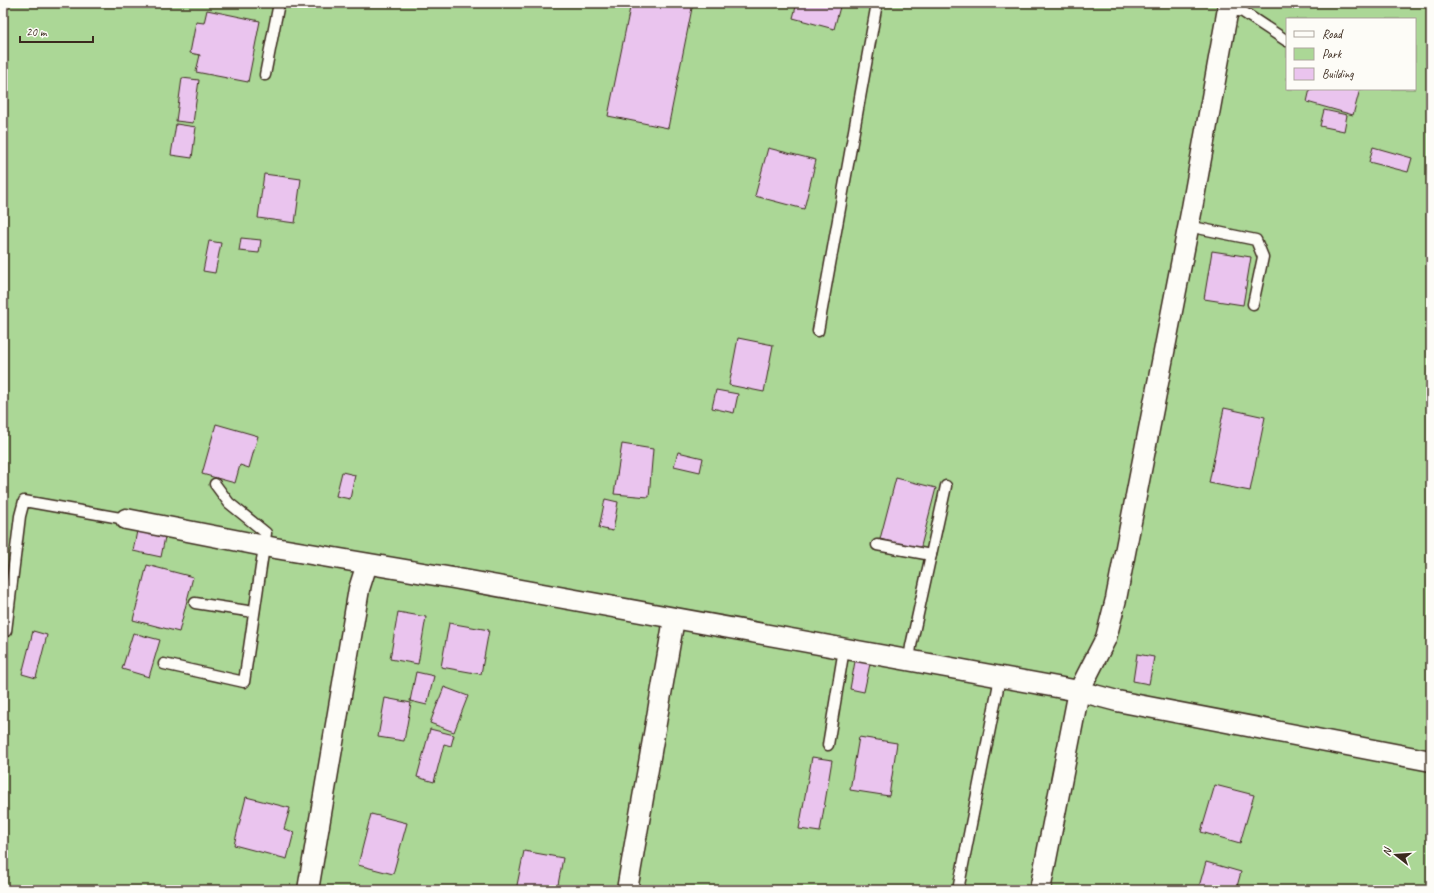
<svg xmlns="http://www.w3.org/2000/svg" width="1434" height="893" viewBox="0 0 1434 893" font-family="Caveat,sans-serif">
<rect width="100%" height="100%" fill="#fdfcf7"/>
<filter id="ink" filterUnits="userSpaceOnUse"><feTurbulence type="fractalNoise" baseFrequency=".025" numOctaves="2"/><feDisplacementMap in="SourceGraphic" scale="8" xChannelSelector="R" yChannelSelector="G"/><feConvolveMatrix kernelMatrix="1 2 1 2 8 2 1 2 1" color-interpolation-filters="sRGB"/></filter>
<g filter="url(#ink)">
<path fill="#abd796" stroke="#73805a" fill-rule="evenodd" d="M3,3H1431V890H3ZM1287,19H1415V89H1287Z"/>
<g fill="#eac4ee" stroke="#3b2a1e">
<path d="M631,3H693L668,128L608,116Z"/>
<path d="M797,3H841L834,29L793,18Z"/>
<path d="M207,10L260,21L248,82L196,72L200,55L190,53L196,22L204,23Z"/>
<path d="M182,78L199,80L193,123L176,121Z"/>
<path d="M1310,89H1360L1353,115L1307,102Z"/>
<path d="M1324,110L1347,115L1344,131L1320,126Z"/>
<path d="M176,124L196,127L192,158L171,155Z"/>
<path d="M1373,147L1412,158L1408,172L1369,162Z"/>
<path d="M768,148L816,160L804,209L755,196Z"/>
<path d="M264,174L301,179L295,223L258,218Z"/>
<path d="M241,238L261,240L259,253L239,251Z"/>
<path d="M209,241L221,243L215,273L203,271Z"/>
<path d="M1212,251L1251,257L1243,305L1204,299Z"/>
<path d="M738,338L773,345L764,392L729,385Z"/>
<path d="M716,390L738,394L734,413L712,408Z"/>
<path d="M1224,408L1265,417L1250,491L1209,483Z"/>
<path d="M216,424L258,436L249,468L240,465L235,483L202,474Z"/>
<path d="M622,444L653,449L649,497L614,494Z"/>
<path d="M678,452L703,458L700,472L674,466Z"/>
<path d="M342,472L355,475L350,499L336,496Z"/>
<path d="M896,478L936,488L920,550L880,539Z"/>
<path d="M605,499L618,502L613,531L599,528Z"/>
<path d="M138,526L166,532L161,557L133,551Z"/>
<path d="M3,563L6,564L3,585Z"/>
<path d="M147,565L193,577L179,632L133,620Z"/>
<path d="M398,612L426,617L418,664L390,659Z"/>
<path d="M449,623L489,630L481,674L441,667Z"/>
<path d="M33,631L47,635L36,678L22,674Z"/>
<path d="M133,633L160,640L149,677L122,669Z"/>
<path d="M1137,654L1154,657L1149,684L1133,681Z"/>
<path d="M856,656L871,659L864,692L850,689Z"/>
<path d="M416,672L434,676L427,705L410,701Z"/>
<path d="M444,687L468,696L454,732L430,723Z"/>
<path d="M385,698L411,703L404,741L378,737Z"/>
<path d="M430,729L454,735L451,746L444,744L434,782L417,777Z"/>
<path d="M859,737L897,743L889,796L850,790Z"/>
<path d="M812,757L832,760L820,832L799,829Z"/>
<path d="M1215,785L1254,795L1240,843L1201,832Z"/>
<path d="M246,797L290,808L284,829L294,832L287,859L234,845Z"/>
<path d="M371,814L407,823L393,874L358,865Z"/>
<path d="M524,851L563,858L557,890H516Z"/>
<path d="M1206,862L1241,872L1236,890H1198Z"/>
</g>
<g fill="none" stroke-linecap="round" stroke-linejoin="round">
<g stroke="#3b2a1e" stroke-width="13">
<g id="service">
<path d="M1228,9L1243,12L1287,41"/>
<path d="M265,75L279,3"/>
<path d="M1188,226L1256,240L1263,257L1253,304"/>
<path d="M818,331L877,3"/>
<path d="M877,545L931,555"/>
<path d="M195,603L254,612"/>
<path d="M6,631L20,516L24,501L126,519"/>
<path d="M909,661L911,646L946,486"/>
<path d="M164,664L244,682L266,533L229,503L215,484"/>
<path d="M828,745L844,649"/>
<path d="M958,890L998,688L999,677"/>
</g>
</g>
<g stroke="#3b2a1e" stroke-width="23">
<g id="minor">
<path d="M126,519L275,548L453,578L1079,691L1117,701L1431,761"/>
<path d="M308,890L359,589L367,564"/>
<path d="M627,890L674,619"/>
<path d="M1040,890L1079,691L1106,638L1116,599L1192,208L1229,3"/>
</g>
</g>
<use href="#service" stroke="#fdfcf7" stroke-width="10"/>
<use href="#minor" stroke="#fdfcf7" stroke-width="20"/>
</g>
</g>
<rect width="1434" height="893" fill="none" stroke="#fdfcf7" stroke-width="16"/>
<rect x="8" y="8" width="1418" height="877" fill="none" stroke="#3b2a1e" stroke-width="1.5" filter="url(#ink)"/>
<rect x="1286" y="18" width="130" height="72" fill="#fdfcf7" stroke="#afa8a0"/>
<rect x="1294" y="31" width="20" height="6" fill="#fdfcf7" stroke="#afa8a0"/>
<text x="1322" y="38" font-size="12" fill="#3b2a1e">Road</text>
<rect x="1294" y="48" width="20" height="12" fill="#abd796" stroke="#afa8a0"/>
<text x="1322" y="58" font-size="12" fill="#3b2a1e">Park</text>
<rect x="1294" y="68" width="20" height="12" fill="#eac4ee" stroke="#afa8a0"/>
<text x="1322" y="78" font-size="12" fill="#3b2a1e">Building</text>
<g transform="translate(1396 855) rotate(287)" stroke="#fdfcf7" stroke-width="3" paint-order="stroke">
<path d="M0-3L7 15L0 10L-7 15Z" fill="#3b2a1e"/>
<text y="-6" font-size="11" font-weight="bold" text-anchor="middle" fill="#3b2a1e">N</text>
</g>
<path d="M20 36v6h73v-6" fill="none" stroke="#3b2a1e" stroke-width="2"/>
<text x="26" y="36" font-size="12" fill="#3b2a1e" stroke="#fdfcf7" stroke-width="3" paint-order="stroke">20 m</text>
</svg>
